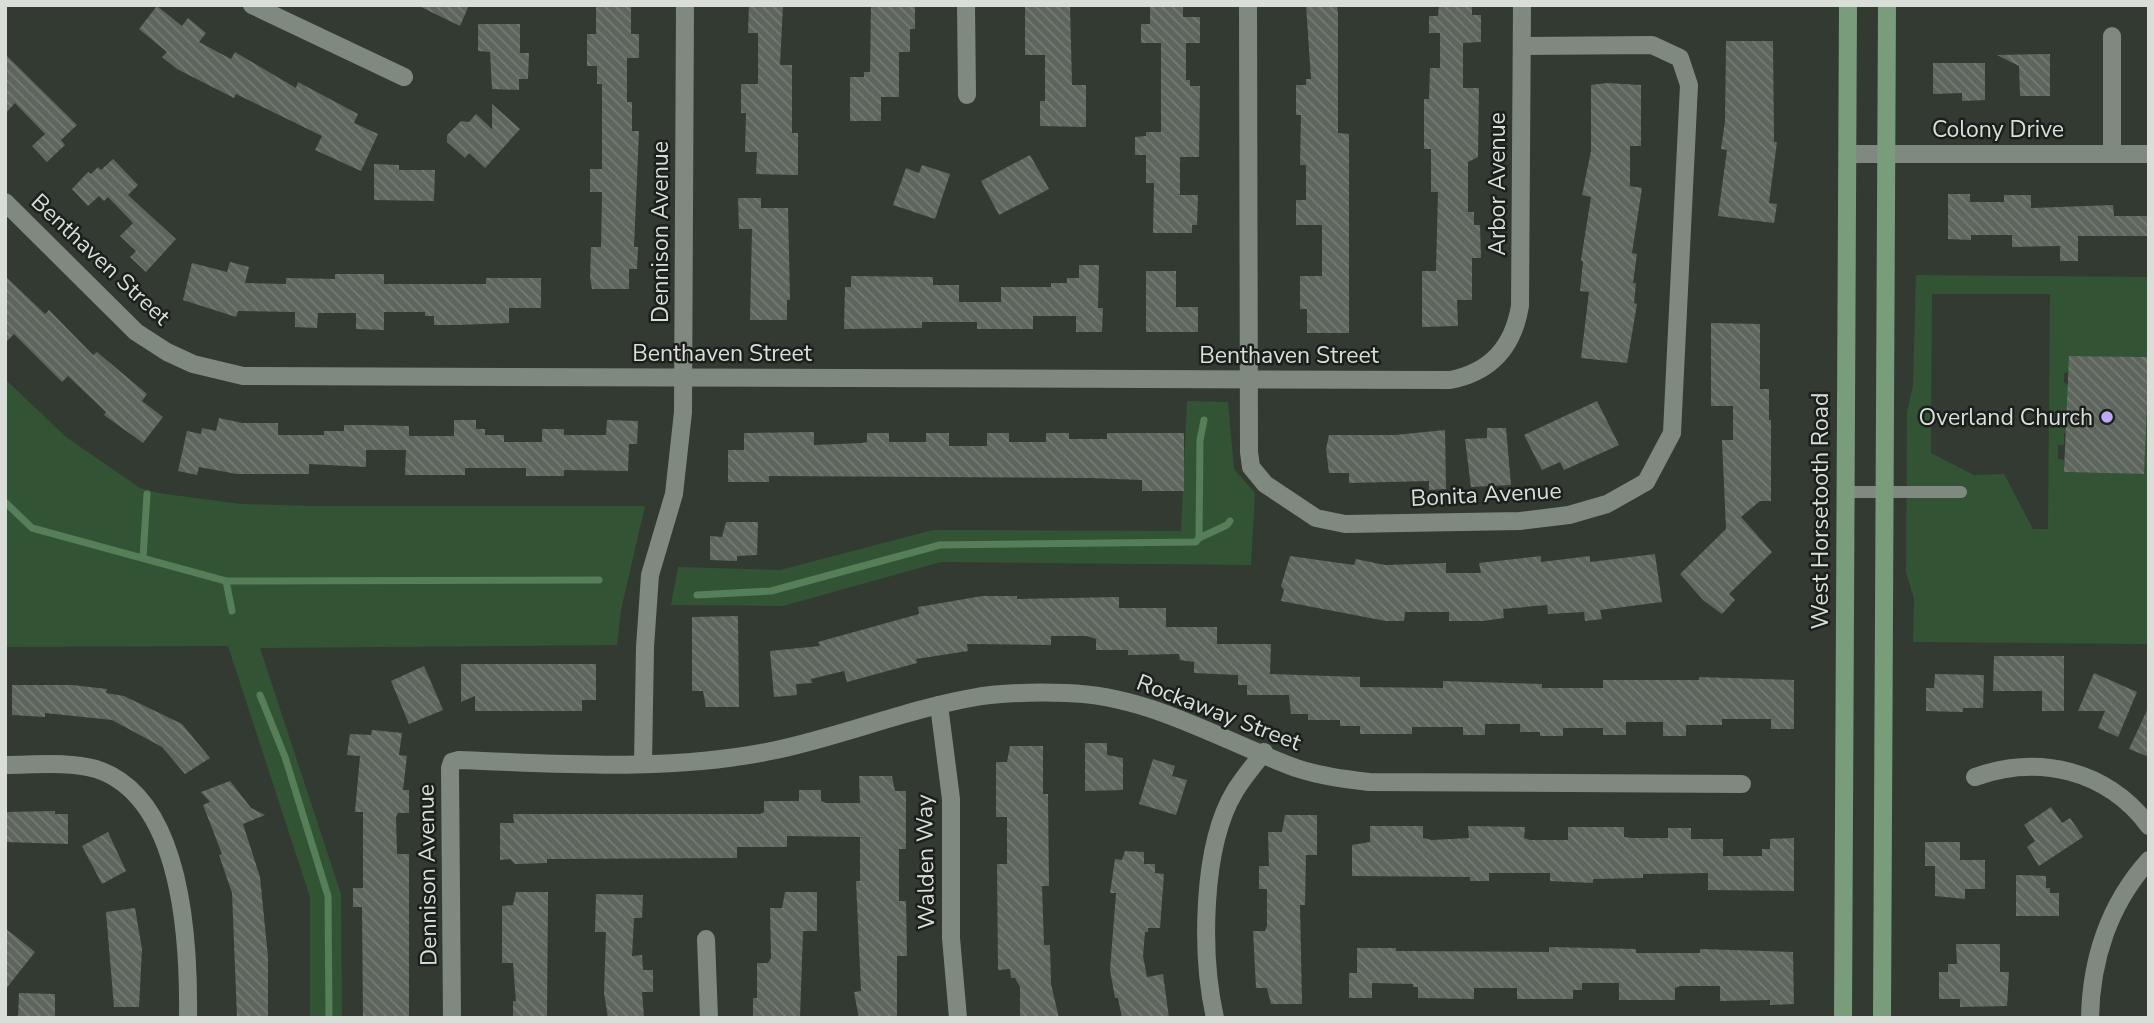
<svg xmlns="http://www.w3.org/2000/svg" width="2154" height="1023" viewBox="0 0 2154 1023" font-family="'Nunito Sans',sans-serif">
<defs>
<pattern id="building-back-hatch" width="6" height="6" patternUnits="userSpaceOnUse" patternTransform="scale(1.75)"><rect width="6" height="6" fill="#5d655d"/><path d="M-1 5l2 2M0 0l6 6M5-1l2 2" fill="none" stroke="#747b74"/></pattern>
</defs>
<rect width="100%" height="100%" fill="#323a32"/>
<g fill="#325435" fill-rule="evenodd">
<path d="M1916,275L2149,277V357L2069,356V372L2064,373V383L2068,384V433H2064V445H2058V459L2064,460V472L2144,474L2146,402H2149V644L1913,642L1914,599L1906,572L1907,411L1913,385ZM1932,294H2050L2048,529H2033L2004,474L1974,475L1931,453Z"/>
<path d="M5,379L66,437L140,488L158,493L241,504L312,506H645L621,610L617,645L260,648L341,894L342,1018H310V897L228,646L5,647Z"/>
<path d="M1187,401L1228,402L1234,469L1255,493L1251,565L941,562L783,606L671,605L678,567L780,570L933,530L1181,531Z"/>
</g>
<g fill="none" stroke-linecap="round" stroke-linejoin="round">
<g stroke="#567e58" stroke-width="7">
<path d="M5,502L32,528L226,581L599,580"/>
<path d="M1199,538L1227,525L1230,521"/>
<path d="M143,558L147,494"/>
<path d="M226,581L232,611"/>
<path d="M697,595L771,591L940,545L1196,542L1199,538L1200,440L1204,420"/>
<path d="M260,695L285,757L328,896L329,1018"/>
</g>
</g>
<g fill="url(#building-back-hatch)">
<path d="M417,5H469L460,26Z"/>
<path d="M596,5H631V34H639V58H627V102H632V131H639L634,247H638L637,269H629V289H592L590,277L591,247H601L602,192H590V169H602V84H597V66H587V34H596Z"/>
<path d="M749,5H783L780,65H792V133H798V175L756,174L757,152H745L746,113H741V84H758V33H748Z"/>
<path d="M871,5H915V29H910V52H899V97H881V121H850V77H864V72H870Z"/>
<path d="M1025,5H1070L1072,85H1086V127L1040,126V101H1045V55H1025Z"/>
<path d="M1150,5H1183V17H1200V43H1186V80H1190V86H1200L1199,157H1180V195H1198L1197,225H1192V233H1153L1154,183H1146V155H1135V137L1146,136V132H1161V43H1141V24H1150Z"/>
<path d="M1306,5H1337L1338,13V133L1349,134V333H1307V309H1300V276H1322V225H1296V200H1306V165H1300L1301,115H1296V85H1306V79H1311Z"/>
<path d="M1439,5H1468L1472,7V15H1481V42L1463,43V88H1479L1478,157L1468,162V212H1474V225H1480L1481,258H1472V300H1457L1458,326L1422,327V271H1436L1438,192H1431V149H1424V99H1429L1430,68H1440V33H1429V16H1438Z"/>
<path d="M157,6L182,26L188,18L206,33L199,42L231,59L235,52L296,88L298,82L358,114L354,123L378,134L361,171L315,150L322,136L236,94L234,98L177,69L162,57L167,52L139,29Z"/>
<path d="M478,24H520V53H529L528,79H519V90L492,89L490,52L478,51Z"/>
<path d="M1726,41H1773L1774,142H1777L1769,203L1777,204L1774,223L1718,216L1727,150L1721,149L1725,121Z"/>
<path d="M5,54L77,125L61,140L65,145L47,162L32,146L45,134L15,103L5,114Z"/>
<path d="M2050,54V96H2020L2019,66L1997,55Z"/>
<path d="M1933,63H1985V100L1962,101V93L1933,94Z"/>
<path d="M1607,83L1641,85V146H1630V186L1642,188L1632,253L1637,254L1633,283H1636L1634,303L1637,304L1627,363L1581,358L1589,292L1580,291L1583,262L1581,260L1591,197L1582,195L1591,151V85Z"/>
<path d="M492,104L520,129L485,168L469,153L465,158L447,142V135L461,121L469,122L476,114L492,129Z"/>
<path d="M1030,155L1049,189L999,215L981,181Z"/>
<path d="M113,159L138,185L128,195L176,239L146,272L130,257L136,251L120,236L133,223L108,197L104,201L99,196L88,206L72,189L88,172L91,174L98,167L101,170Z"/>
<path d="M374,164L399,165V170H435L434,201L374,200Z"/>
<path d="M922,165L950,174L935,219L893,205L906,168L919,173Z"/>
<path d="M1948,194H1970V202H2004V195H2031V208L2113,205L2114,216H2149V236H2078V261H2060V246L2012,247V235H1971V240L1948,239Z"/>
<path d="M738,198H761V208H788L790,300H787V320H750L752,229H739Z"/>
<path d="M230,262L249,267L245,283L286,284V278L335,279V274H384V284H486V278H541V308H509V323L457,325H434V316H425V312H384V330L356,329V313H318L317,328L295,327V312L238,311L236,317L183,300L192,263L227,272Z"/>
<path d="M1079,265H1099L1098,308H1103L1102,332H1076V316H1033V329H977V322H922V328L844,329L845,287H851V276L933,277V285H959V302H1001V287H1051V283H1067V278H1079Z"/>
<path d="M1146,271H1176V307H1198V332H1146Z"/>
<path d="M5,276L45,314L49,310L93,355L97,352L147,394L142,401L163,417L143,443L104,415L106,412L68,376L62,382L14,334L5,343Z"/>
<path d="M1711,323L1760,324V389H1769V420H1771V501H1760L1741,517L1772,552L1729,594L1735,600L1722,614L1703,600L1680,574L1726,529L1722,440H1733V406H1711Z"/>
<path d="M2069,356L2149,357L2144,474L2064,472Z"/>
<path d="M1597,401L1619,445L1564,470L1560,462L1542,470L1524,435Z"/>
<path d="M219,418L242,423H278V435H324V431H344V425H366L409,426V436H454V420H476V429H485V435H504V442H542V429H564V435H606L607,420L638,421L637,444H629L628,471L564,470V476H526V468H465V475H405L406,450H366V467L309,464V474H237L199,467L197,475L178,471L187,431L201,434L202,428L216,431Z"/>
<path d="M1487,428H1506L1511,485L1471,487L1465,439L1487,438Z"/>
<path d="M1445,430L1446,489L1429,490V481L1349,483V473H1329L1326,449L1329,435H1395Z"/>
<path d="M814,432V445L862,443L867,442V433H889V442H926V433H949V446H987V433H1009V442H1046V433H1069V439H1107V433H1184V491H1142V480L1090,478L769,476V482H728V450H744V433Z"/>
<path d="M726,522H758L757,555L737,556V561L710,560V536L722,537Z"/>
<path d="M1655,554L1662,602L1600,610L1602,619L1585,621L1584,612L1548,614L1547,605L1503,609L1504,618L1483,621H1449V612H1405L1404,621H1386L1281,601L1284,590L1281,586L1290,556L1354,565L1356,559L1385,565L1446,563V573H1481L1479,563L1541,556V562L1590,556V562Z"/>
<path d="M982,596H1017V599L1119,597V608H1166V627H1217V644H1271L1270,674L1360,677V687L1443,688V681L1542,684V688H1603V680H1699V677L1794,680V729H1771V719H1722V725H1686V736H1663V722H1626V735H1603V728H1563V736H1540V732H1520V724H1485V735H1463V727H1412V734H1360V726H1340V720H1308V714H1291L1289,695H1247V685H1238V675L1194,673V662L1180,660L1179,654L1128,655V650H1096V639L1087,636H1051V645L967,644L968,651L916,659L917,663L847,682L844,671L811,679L812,683L796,684L797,695L774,697L770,651L820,646L818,642L919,614L918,607Z"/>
<path d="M738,616L739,707H706L703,691H692V617Z"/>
<path d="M1994,656H2064V711H2042V691H1993Z"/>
<path d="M461,664H596V700H582V711H475V696L461,702Z"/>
<path d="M424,666L443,710L409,724L391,681Z"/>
<path d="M2094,673L2137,692L2118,737L2098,728L2105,711H2078Z"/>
<path d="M1935,674L1984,675L1983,708H1963V712L1926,711V688H1934Z"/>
<path d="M12,685H72L107,689L106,693L124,696L182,724L210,758L185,774L162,747L112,720L45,713V717L12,715Z"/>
<path d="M2149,706V757L2129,749Z"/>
<path d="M372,730L402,733L399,755L407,756L403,790H409V813H398L396,817L397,854H409V1018H363L362,907H353V888H363V812H355L360,756L347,755L350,734L371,735Z"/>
<path d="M1085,743H1107V755L1123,758V790L1085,791Z"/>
<path d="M1010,746H1043V794H1048L1049,886H1042L1044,945H1050L1051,984L1059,1018H1020V987L1015,978H1011L1010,969L998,970L997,864H1007V817H996V762H1007Z"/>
<path d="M1153,759L1175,766L1172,776L1187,780L1176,815L1139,804Z"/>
<path d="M859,776H892L895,791H906V849H899V901H906L907,956H897V1018H859L854,992L861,991L856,881H860V837L787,836V847H737V858L547,859V863L515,864L510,859L500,860V823H514L513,814H760L764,812V801H799V790H821V801L826,803H860Z"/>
<path d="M230,781L251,808L265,815L243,824L260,877L268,957V1018H237L232,893L219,855L222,854L203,805L210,802L201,792Z"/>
<path d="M2051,807L2062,823L2070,818L2083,837L2039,866L2027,847L2035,841L2024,825Z"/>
<path d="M55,811V814H68V844L5,842V812Z"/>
<path d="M1285,815H1317V855H1306L1305,905H1300L1302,1004H1271L1267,988H1256L1253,931H1265L1267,926V889H1259V866H1269L1268,832H1282Z"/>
<path d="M1370,826H1423V838L1432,840L1469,838L1468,826L1525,827L1524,838L1530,840H1568V827H1624V837L1632,838H1668V828H1691V839H1723V856H1762V849H1770V839L1794,838V891L1708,890V873L1643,874V878L1593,879V883L1550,881V873H1489V881H1470V877L1352,876V845L1370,842Z"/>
<path d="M108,832L126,871L102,884L82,846Z"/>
<path d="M1925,842H1960V860H1985V889H1965V899L1935,896V866H1925Z"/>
<path d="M1125,851L1144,852V864H1155V873L1164,874L1160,928H1148V932H1145L1143,956L1147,977L1163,974L1169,1018H1122L1118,998H1115L1110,970L1116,893H1110L1115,859L1122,860Z"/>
<path d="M2016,875L2046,876V888H2050V893H2059V916H2016Z"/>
<path d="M516,892H548L547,1018H513V1001H516L513,963H502V906L513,905Z"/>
<path d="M785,892H817V931H803L800,1018H753V998H757V963H768L771,958L770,908H782Z"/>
<path d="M596,894L643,895L642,918H634L632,956L642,955L643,970H653V992H642L644,1018H608L604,993L606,932H595Z"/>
<path d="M135,908L142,949L139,1007H114L106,912Z"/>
<path d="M5,928L35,952L5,990Z"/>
<path d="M1956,944H2000V972H2009L2007,1006L1960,1007V999H1939V972H1948V964H1957Z"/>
<path d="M1549,947L1636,949V953H1700V949L1793,952L1794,1004L1770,1005V1000L1720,1001V986H1680L1675,988V1000H1619V983H1582V990H1573V999H1517V988H1474V999L1418,998V987H1413V984L1372,983V998H1349V973H1357V948H1396V951L1549,952Z"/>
<path d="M19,993L55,994V1018H18Z"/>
</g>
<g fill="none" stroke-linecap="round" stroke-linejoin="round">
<path stroke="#808980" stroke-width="12" d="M1844,492H1961"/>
<g stroke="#808980" stroke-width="18">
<path d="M252,5L404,77"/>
<path d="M966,5L967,95"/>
<path d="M1248,5L1249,452L1251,467L1265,484L1316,518L1345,524L1520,521L1569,515L1607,504L1646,482L1672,433L1689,85L1680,58L1652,45L1522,46"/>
<path d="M1848,154H2149"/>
<path d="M2112,154V36"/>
<path d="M5,202L136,332L167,352L193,364L243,376L1450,380C1491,372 1513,347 1520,306L1522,5"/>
<path d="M939,705L951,799V938L958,1018"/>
<path d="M643,763L645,647L650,575L674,494L683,412L685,5"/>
<path d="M5,765C34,765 68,761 96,769C183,797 189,942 188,1018"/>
<path d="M1975,777C2039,754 2107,770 2149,826"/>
<path d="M706,939L709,1018"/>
<path d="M452,1018L450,768L452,762L459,760C563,764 673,772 776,750C842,736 905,710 971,698C1002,692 1034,692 1066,693C1149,695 1220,740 1296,768C1320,776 1344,779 1369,782L1742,784"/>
<path d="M1215,1018C1201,956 1201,847 1235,791C1243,778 1254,765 1264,752"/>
<path d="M2090,1018C2091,960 2109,904 2149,860"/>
</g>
<g stroke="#799c7a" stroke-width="18">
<path d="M1843,1018L1848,5"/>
<path d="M1882,1018L1887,5"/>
</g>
</g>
<circle fill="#bda9f5" stroke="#1c201c" stroke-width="2.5" cx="2107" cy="417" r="7"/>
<g text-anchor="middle" stroke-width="5" stroke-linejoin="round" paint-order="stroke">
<g font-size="23" fill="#d9ded9" stroke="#1c201c">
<text x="1998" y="137">Colony Drive</text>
<text transform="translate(1497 184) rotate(-90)" y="8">Arbor Avenue</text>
<text transform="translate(660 232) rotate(-90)" y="8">Dennison Avenue</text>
<text transform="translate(101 259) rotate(43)" y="8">Benthaven Street</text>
<text x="722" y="361">Benthaven Street</text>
<text x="1289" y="363">Benthaven Street</text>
<text transform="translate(1486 494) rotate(-3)" y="8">Bonita Avenue</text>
<text transform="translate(1820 511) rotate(-90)" y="8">West Horsetooth Road</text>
<text transform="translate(1219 712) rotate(21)" y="8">Rockaway Street</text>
<text transform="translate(925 862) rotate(-91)" y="8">Walden Way</text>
<text transform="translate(427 875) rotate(-91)" y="8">Dennison Avenue</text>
</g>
<g font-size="23" fill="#d9ded9" stroke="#1c201c" text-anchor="end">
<text x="2093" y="425">Overland Church</text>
</g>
</g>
<rect width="2154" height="1023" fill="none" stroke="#d9ded9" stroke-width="14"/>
</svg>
